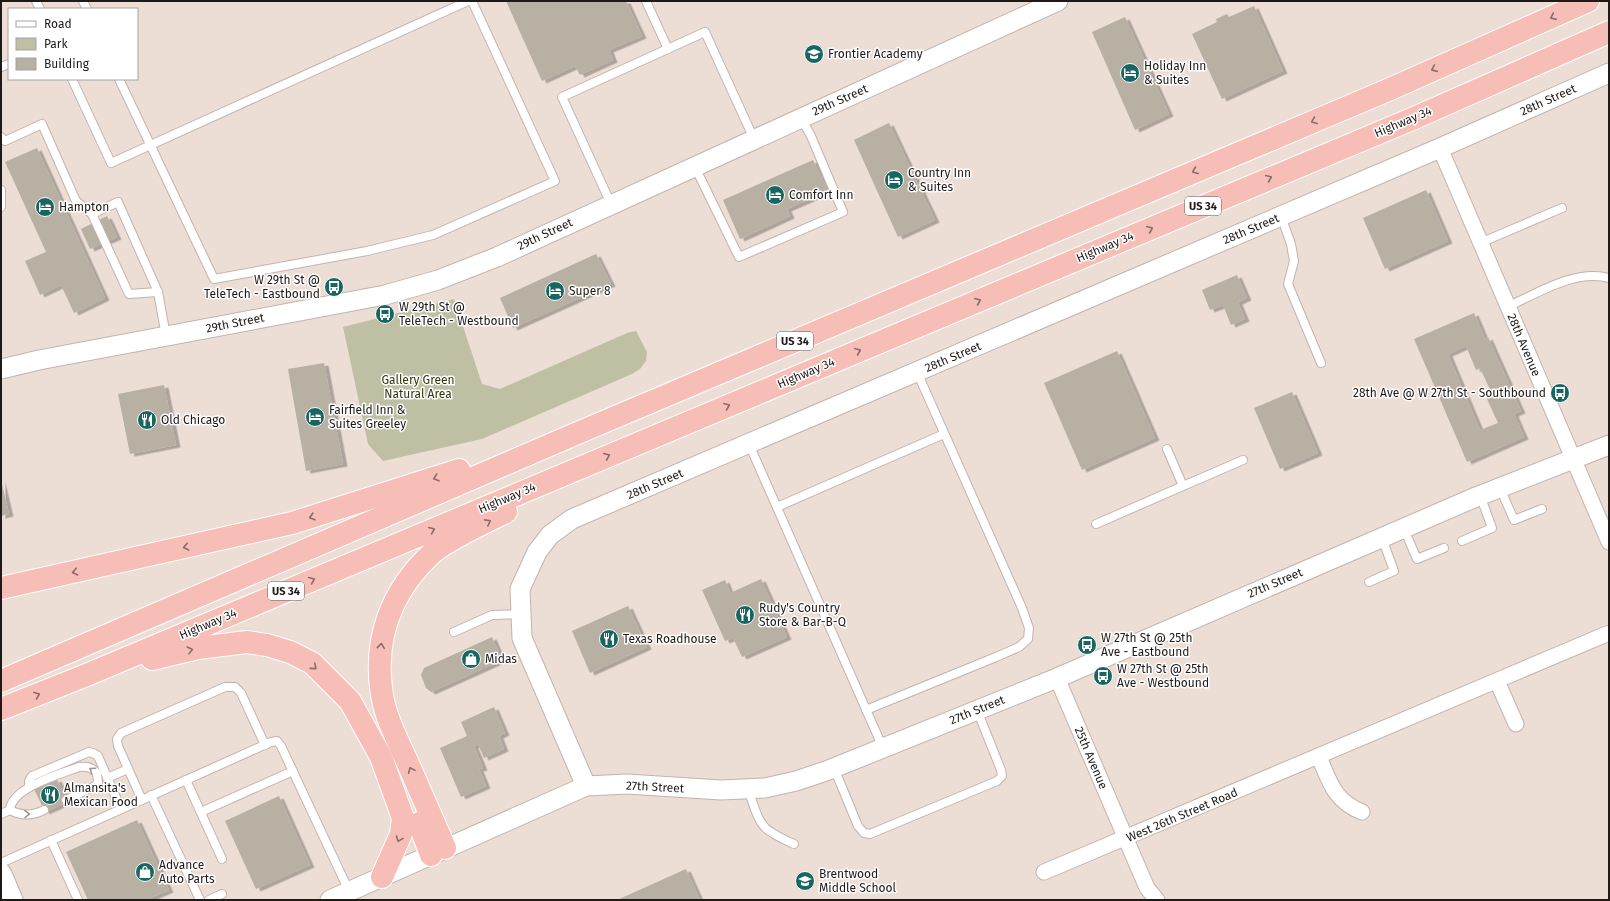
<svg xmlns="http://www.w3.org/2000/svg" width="1610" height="901" viewBox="0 0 1610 901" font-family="'Fira Sans',sans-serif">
<defs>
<filter id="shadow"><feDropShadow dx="4.5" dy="2.5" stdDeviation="0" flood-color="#0004"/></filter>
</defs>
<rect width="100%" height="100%" fill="#ecded5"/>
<path fill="#bfbfa4" d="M454,299L482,384L500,389L627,333L636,331L647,352L646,361L640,369L632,374L482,439L383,461L368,444L343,327Z"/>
<g fill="#b7b0a3" fill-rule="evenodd" filter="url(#shadow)">
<path d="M506,1H626L642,36L609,50L613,60L580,75L575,66L542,81Z"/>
<path d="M1254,6L1283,71L1222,99L1192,34L1217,22L1216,19L1227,14L1229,17Z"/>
<path d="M1125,17L1169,114L1135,130L1092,32Z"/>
<path d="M889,123L935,220L898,237L854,140Z"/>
<path d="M37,148L105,298L74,313L61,285L40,295L25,261L46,252L5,162Z"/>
<path d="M813,160L828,191L787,209L790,216L740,239L723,200Z"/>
<path d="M1426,190L1448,241L1385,269L1363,218Z"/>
<path d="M107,216L117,237L90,249L81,229Z"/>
<path d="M596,254L611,284L513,328L500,298Z"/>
<path d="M1237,275L1247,298L1238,302L1245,319L1231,325L1223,305L1210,310L1202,290Z"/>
<path d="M1474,313L1485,339L1488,337L1521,411L1514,414L1524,437L1467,462L1414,339ZM1466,346L1476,370L1480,368L1493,396L1487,399L1498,423L1480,430L1448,354Z"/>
<path d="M1117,351L1155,438L1082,470L1044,383Z"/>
<path d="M324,363L343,464L306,471L288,369Z"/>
<path d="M164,385L176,445L130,454L118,394Z"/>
<path d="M1292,392L1318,453L1280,469L1254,408Z"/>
<path d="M1,480L9,514L1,516Z"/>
<path d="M761,579L787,637L742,657L733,638L725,641L702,590L725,580L730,593Z"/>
<path d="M628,606L647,647L590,673L572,631Z"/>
<path d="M492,637L502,660L431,692L426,688L421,675L424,668Z"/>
<path d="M494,707L505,733L499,736L504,749L484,758L478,744L474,746L483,768L479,769L486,786L461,797L440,748L467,736L461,722Z"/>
<path d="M57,779L67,802L45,812L34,789Z"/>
<path d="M279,796L310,865L256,889L225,821Z"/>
<path d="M137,820L169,890L146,900H88L66,852Z"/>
<path d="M686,869L700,900H617Z"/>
</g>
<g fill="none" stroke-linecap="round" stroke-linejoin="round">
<g stroke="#c2b4ac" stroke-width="10">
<g id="service">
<path d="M36,1L40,9"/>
<path d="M83,1L87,9"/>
<path d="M646,1L668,49"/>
<path d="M1,67L9,64"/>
<path d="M72,79L111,163L468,1"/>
<path d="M119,79L214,279L367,251L433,235L555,181L472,1"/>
<path d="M1,137L5,141L42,124L76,201L92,214L118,202L158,292L166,336"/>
<path d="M695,167L739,257L843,212L811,136L801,118"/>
<path d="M1,190V207"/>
<path d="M611,204L562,97L705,32L754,139"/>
<path d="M92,214L129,294L158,292"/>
<path d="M1281,216L1291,244L1294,261L1288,284L1321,363"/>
<path d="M1480,243L1562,208"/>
<path d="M1507,307C1538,293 1575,269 1609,278"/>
<path d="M749,444L883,748"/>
<path d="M1183,486L1243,460"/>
<path d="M1500,488L1514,520L1542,509"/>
<path d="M777,507L944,434"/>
<path d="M1096,524L1183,486L1167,449"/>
<path d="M1404,529L1417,559L1444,548"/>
<path d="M1462,541L1492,528L1480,495"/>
<path d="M1369,582L1394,571L1382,538"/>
<path d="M454,632L492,615L521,614"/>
<path d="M866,710L996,657L1019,647L1028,639L1029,628L1022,608L917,372"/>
<path d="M834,768L858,826L864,833L870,834L997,781L1002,776L1001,770L977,710"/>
<path d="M107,778L128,769"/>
<path d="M186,780L222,859"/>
<path d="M29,787V781L32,776L89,752L93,753L98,756L121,809"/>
<path d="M748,789C761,826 758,828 794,844"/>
<path d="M151,795L200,900"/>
<path d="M142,800L118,746L117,739L121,733L225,687H235L241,693L265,745"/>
<path d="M10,810C11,788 60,774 79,767C87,766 91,767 97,773L98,783L95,786L66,800"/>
<path d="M201,812L293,771"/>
<path d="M1,814L10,810C21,816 32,816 44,810"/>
<path d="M51,840L78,900"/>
<path d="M1,863L271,742L277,741L281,746L349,891"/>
<path d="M209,900L222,894"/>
</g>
</g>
<g stroke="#c2b4ac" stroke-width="17">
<g id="minor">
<path d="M1440,148L1609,542"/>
<path d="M1057,678L1147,888L1157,900"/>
<path d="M1497,681L1516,724"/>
<path d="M1319,757C1330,782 1334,801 1362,812"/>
<path d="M1044,872L1609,633"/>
</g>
</g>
<g stroke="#c2b4ac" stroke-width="21">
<g id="tertiary">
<path d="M1,369L39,360L385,295L438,280L497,257L1058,1"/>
<path d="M586,786L522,638L520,589L537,552L550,535L572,519L1440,148L1609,73"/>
<path d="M330,900L586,786L627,784L721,790L765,788L796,781L826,771L1057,678L1476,497L1609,445"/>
</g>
</g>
<g stroke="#c2b4ac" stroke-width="23">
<path id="secondary" d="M1,874L12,900"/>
</g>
<g stroke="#fff" stroke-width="24">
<g id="trunk">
<path d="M1,588L292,523L459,470"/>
<path d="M152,659L198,648L247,642L267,645L290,652L312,663L350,701L381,757L403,818L401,834L382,877"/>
<path d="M1,681L580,432L1388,90L1588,1"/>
<path d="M1,709L84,676L1412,119L1609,32"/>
<path d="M419,823L431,855"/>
<path d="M445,848C433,821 422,795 410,768C400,745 386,720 382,695C373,639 391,591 432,553C447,540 487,521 506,512"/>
</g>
</g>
<use href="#service" stroke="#fff" stroke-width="8"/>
<use href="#minor" stroke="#fff" stroke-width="15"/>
<use href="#tertiary" stroke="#fff" stroke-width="19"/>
<use href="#secondary" stroke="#fff" stroke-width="21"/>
<use href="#trunk" stroke="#f7beb8" stroke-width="22"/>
</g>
<defs><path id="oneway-chevron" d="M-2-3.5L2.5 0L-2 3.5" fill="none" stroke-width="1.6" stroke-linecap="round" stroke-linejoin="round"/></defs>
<g stroke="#8b6c68">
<use href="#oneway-chevron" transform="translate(1553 17) rotate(156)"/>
<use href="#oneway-chevron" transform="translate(1434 69) rotate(156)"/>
<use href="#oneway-chevron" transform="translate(1314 121) rotate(157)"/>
<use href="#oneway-chevron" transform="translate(1195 171) rotate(157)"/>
<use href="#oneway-chevron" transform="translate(1269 178) rotate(-23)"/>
<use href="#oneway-chevron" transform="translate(1150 229) rotate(-23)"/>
<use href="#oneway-chevron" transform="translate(978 301) rotate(-23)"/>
<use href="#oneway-chevron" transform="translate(858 351) rotate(-23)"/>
<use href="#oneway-chevron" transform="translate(727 406) rotate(-23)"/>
<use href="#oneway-chevron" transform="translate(607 456) rotate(-23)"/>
<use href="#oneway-chevron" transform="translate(436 478) rotate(161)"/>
<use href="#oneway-chevron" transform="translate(312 517) rotate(163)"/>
<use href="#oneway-chevron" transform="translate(488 522) rotate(-28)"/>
<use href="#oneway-chevron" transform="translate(432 530) rotate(-23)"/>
<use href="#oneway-chevron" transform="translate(186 547) rotate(167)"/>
<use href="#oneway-chevron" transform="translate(75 572) rotate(167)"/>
<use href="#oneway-chevron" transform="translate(312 580) rotate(-23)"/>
<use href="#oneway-chevron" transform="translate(381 646) rotate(-84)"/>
<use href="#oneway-chevron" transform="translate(190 650) rotate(-14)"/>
<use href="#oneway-chevron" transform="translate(314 667) rotate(41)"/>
<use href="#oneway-chevron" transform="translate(37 695) rotate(-22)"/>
<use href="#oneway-chevron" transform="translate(411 770) rotate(-114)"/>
<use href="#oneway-chevron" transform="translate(399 839) rotate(110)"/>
</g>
<g stroke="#9a9897">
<use href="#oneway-chevron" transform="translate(92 770) rotate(-146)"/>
<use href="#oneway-chevron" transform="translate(27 814) rotate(-2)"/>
</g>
<defs>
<g id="school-disc" transform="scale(1)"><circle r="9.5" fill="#186561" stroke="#fff"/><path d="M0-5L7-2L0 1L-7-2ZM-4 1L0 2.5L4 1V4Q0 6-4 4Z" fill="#fff"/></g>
<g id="hotel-disc" transform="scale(1)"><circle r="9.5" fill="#186561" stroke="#fff"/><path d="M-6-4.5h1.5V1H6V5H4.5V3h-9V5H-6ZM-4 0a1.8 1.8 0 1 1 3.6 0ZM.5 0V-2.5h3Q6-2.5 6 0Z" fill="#fff"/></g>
<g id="bus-disc" transform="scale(1)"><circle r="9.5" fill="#186561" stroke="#fff"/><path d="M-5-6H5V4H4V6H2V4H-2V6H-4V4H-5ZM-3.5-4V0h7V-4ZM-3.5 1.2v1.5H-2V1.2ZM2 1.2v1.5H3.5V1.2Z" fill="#fff"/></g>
<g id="restaurant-disc" transform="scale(1)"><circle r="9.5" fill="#186561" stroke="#fff"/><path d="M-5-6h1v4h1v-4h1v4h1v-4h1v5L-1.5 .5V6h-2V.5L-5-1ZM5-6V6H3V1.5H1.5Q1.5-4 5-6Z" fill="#fff"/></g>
<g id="shop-disc" transform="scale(1)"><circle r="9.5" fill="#186561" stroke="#fff"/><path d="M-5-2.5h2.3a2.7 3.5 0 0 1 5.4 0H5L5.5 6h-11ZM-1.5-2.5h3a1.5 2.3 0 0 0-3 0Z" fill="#fff"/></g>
</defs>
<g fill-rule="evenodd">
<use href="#school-disc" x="814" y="54"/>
<use href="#hotel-disc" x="1130" y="73"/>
<use href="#hotel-disc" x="894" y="180"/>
<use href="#hotel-disc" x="775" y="195"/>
<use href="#hotel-disc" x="45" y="207"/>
<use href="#bus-disc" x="334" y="287"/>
<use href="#hotel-disc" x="555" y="291"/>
<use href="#bus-disc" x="385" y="314"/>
<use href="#bus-disc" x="1560" y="393"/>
<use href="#hotel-disc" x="315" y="417"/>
<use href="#restaurant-disc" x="147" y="420"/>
<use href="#restaurant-disc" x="745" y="615"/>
<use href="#restaurant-disc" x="609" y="639"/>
<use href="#bus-disc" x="1087" y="645"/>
<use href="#shop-disc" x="471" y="659"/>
<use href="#bus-disc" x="1103" y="676"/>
<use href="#restaurant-disc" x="50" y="795"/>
<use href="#shop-disc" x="145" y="872"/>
<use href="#school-disc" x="805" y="881"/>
</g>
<g text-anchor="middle" stroke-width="3" stroke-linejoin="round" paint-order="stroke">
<g fill="#fff" stroke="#625f5d" stroke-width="1">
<rect x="1185" y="197" width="36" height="18" rx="3"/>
<rect x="777" y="332" width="36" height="18" rx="3"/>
<rect x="268" y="582" width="36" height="18" rx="3"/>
</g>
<g font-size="11" font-weight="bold" fill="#1f1a17">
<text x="1203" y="210">US 34</text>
<text x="795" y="345">US 34</text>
<text x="286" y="595">US 34</text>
</g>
<g font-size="12" fill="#1f1a17" stroke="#fff" text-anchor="start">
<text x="828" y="58">Frontier Academy</text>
<text x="1144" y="70">Holiday Inn<tspan x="1144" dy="14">&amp; Suites</tspan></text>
<text x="908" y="177">Country Inn<tspan x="908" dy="14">&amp; Suites</tspan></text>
<text x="789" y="199">Comfort Inn</text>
<text x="59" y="211">Hampton</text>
<text x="320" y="284" text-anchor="end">W 29th St @<tspan x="320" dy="14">TeleTech - Eastbound</tspan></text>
<text x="569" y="295">Super 8</text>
<text x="399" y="311">W 29th St @<tspan x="399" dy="14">TeleTech - Westbound</tspan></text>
<text x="1546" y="397" text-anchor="end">28th Ave @ W 27th St - Southbound</text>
<text x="329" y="414">Fairfield Inn &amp;<tspan x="329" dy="14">Suites Greeley</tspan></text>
<text x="161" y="424">Old Chicago</text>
<text x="759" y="612">Rudy's Country<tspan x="759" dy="14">Store &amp; Bar-B-Q</tspan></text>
<text x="1101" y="642">W 27th St @ 25th<tspan x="1101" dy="14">Ave - Eastbound</tspan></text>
<text x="623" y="643">Texas Roadhouse</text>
<text x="485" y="663">Midas</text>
<text x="1117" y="673">W 27th St @ 25th<tspan x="1117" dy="14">Ave - Westbound</tspan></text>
<text x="64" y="792">Almansita's<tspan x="64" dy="14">Mexican Food</tspan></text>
<text x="159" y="869">Advance<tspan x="159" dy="14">Auto Parts</tspan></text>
<text x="819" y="878">Brentwood<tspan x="819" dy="14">Middle School</tspan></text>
</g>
<g font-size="12" fill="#1f1a17" stroke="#fff">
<text transform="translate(840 100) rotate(-24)" y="4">29th Street</text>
<text transform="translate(1548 100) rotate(-24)" y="4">28th Street</text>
<text transform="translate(1403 122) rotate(-23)" y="4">Highway 34</text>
<text transform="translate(1251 229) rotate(-23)" y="4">28th Street</text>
<text transform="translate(545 234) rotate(-25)" y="4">29th Street</text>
<text transform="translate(1105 247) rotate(-23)" y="4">Highway 34</text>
<text transform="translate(235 323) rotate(-11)" y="4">29th Street</text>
<text transform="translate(1524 345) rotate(67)" y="4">28th Avenue</text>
<text transform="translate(953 357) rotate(-23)" y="4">28th Street</text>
<text transform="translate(806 373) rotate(-23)" y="4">Highway 34</text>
<text transform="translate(655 484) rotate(-23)" y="4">28th Street</text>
<text transform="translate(507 498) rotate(-23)" y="4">Highway 34</text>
<text transform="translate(1275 583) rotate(-23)" y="4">27th Street</text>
<text transform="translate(208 624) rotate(-23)" y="4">Highway 34</text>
<text transform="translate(977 710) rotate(-22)" y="4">27th Street</text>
<text transform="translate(1091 758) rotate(67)" y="4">25th Avenue</text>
<text transform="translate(655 787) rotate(3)" y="4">27th Street</text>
<text transform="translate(1182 815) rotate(-23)" y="4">West 26th Street Road</text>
</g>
<g font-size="12" fill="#37350d" stroke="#fff">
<text x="418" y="384">Gallery Green<tspan x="418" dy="14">Natural Area</tspan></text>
</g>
</g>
<rect width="1610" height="901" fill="none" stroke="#1f1a17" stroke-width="4"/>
<rect x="8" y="8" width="130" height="72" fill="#ffffff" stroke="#a5a3a2"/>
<rect x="16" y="21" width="20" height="6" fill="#ffffff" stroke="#a5a3a2"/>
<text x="44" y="28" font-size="12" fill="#1f1a17">Road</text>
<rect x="16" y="38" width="20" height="12" fill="#bfbfa4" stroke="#a5a3a2"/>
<text x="44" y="48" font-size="12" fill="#1f1a17">Park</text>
<rect x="16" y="58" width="20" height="12" fill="#b7b0a3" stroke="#a5a3a2"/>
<text x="44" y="68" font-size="12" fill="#1f1a17">Building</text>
</svg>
